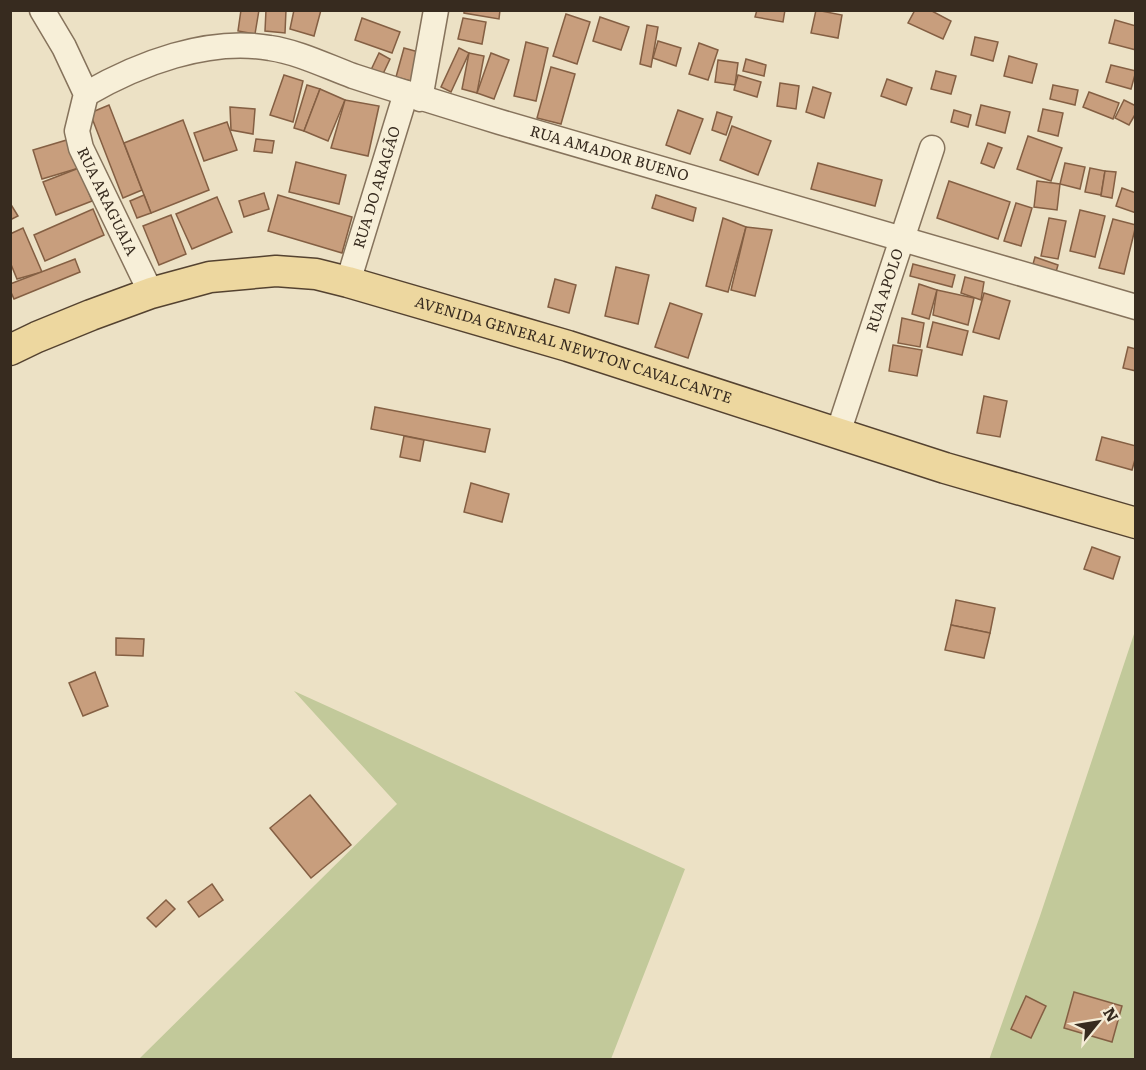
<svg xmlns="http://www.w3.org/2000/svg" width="1146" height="1070" viewBox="0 0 1146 1070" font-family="Literata,serif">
<rect width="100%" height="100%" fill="#ece1c5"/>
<g fill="#c2c99a">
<path d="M1135,631V1059L989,1060L1040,916Z"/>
<path d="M294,691L685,869L611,1059H139L397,804Z"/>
</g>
<g fill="#c89e7d" stroke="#845f43" stroke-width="1.5">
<path d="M241,10H259L255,34L238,31Z"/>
<path d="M266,10H286L285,33L265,31Z"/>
<path d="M294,10H321L314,36L290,29Z"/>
<path d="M464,10H500L499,19L464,13Z"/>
<path d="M757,10H785L783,22L755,17Z"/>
<path d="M816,10L842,15L838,38L811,33Z"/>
<path d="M915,10H930L951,21L943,39L908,23Z"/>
<path d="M566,14L590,22L577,64L553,56Z"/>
<path d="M600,17L629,27L621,50L593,41Z"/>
<path d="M362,18L400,32L392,53L355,40Z"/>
<path d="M463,18L486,22L482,44L458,39Z"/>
<path d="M1115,20L1136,26V50L1109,43Z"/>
<path d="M647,25L658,27L651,67L640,64Z"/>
<path d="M975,37L998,42L993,61L971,55Z"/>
<path d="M658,41L681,48L676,66L653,58Z"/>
<path d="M526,42L548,48L536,101L514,96Z"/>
<path d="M699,43L718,50L708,80L689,74Z"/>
<path d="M404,48L426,54L418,83L396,77Z"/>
<path d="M459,48L469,53L451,92L441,87Z"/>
<path d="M379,53L390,59L382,76L371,70Z"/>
<path d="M469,53L484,56L477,93L462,89Z"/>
<path d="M491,53L509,60L494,99L477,93Z"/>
<path d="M1009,56L1037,64L1032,83L1004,76Z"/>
<path d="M746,59L766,65L764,76L743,71Z"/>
<path d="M718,60L738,63L735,85L715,82Z"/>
<path d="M1111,65L1136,71L1131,89L1106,82Z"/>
<path d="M551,67L575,74L561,124L537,118Z"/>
<path d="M936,71L956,76L951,94L931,89Z"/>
<path d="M284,75L303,81L293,122L270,115Z"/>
<path d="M738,75L761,82L757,97L734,90Z"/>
<path d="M887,79L912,88L906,105L881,96Z"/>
<path d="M780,83L799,86L796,109L777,106Z"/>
<path d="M307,85L320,89L304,131L294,128Z"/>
<path d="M1053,85L1078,90L1075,105L1050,99Z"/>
<path d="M813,87L831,93L824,118L806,112Z"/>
<path d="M320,89L345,100L328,141L304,131Z"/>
<path d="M1089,92L1119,103L1113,119L1083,107Z"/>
<path d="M345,100L379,106L368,156L331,148Z"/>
<path d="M1124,100L1136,106V113L1129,125L1115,118Z"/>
<path d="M109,105L142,190L123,198L90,113Z"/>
<path d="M981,105L1010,112L1005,133L976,125Z"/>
<path d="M230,107L255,109L253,134L231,130Z"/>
<path d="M1043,109L1063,113L1058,136L1038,131Z"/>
<path d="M678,110L703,119L690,154L666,145Z"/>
<path d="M954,110L971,115L968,127L951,122Z"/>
<path d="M717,112L732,117L726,135L712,130Z"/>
<path d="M183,120L209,190L151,213L124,143Z"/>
<path d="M227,122L237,150L204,161L194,133Z"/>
<path d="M732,126L771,141L758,175L720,160Z"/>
<path d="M1028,136L1062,148L1051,181L1017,169Z"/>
<path d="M70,139L79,168L42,179L33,150Z"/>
<path d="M256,139L274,141L272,153L254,151Z"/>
<path d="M988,143L1002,148L994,168L981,163Z"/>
<path d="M296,162L346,175L339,204L289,192Z"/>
<path d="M818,163L882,180L875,206L811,189Z"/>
<path d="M1065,163L1085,167L1080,189L1060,184Z"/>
<path d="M79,168L92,201L56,215L43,182Z"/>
<path d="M1090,168L1105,171L1101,195L1085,192Z"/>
<path d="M1105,171L1116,172L1112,198L1101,196Z"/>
<path d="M949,181L1010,202L998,239L937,218Z"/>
<path d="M1037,181L1060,184L1057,210L1034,207Z"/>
<path d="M1122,188L1136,193V213L1116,206Z"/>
<path d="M264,193L269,209L244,217L239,201Z"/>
<path d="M144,195L151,213L137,218L130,201Z"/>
<path d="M278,195L352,217L342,253L268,231Z"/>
<path d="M656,195L696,208L693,221L652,208Z"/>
<path d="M217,197L232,232L192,249L176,214Z"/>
<path d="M10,203L18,216L10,220Z"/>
<path d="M1016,203L1032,208L1021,246L1004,241Z"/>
<path d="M93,209L104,235L45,261L34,235Z"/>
<path d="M1080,210L1105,216L1095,257L1070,251Z"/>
<path d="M171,215L186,254L159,265L143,226Z"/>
<path d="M723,218L746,227L728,292L706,286Z"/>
<path d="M1049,218L1066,221L1058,259L1041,256Z"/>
<path d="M1113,219L1136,225L1124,274L1099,268Z"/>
<path d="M746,227L772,230L755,296L731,290Z"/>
<path d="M23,228L42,272L17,279L10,262V234Z"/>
<path d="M1035,257L1058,265L1056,272L1033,264Z"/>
<path d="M75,259L80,272L14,299L10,290V284Z"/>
<path d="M913,264L955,275L952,287L910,276Z"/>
<path d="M616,267L649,275L638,324L605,316Z"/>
<path d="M965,277L984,282L981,300L961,293Z"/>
<path d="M555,279L576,285L569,313L548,307Z"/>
<path d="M919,284L937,290L929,319L912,314Z"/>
<path d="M937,290L974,298L968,325L933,315Z"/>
<path d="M984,293L1010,301L999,339L973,332Z"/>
<path d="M670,303L702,314L688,358L655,347Z"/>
<path d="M902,318L924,323L920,347L898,343Z"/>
<path d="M933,322L968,331L962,355L927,347Z"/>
<path d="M893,345L922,350L917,376L889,371Z"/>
<path d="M1128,347L1136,349V371L1123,368Z"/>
<path d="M984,396L1007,401L1000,437L977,433Z"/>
<path d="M375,407L490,429L485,452L371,429Z"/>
<path d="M404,436L424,440L420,461L400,457Z"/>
<path d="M1102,437L1136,446V456L1132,470L1096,460Z"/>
<path d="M471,483L509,494L502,522L464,512Z"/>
<path d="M1092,547L1120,557L1113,579L1084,569Z"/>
<path d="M956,600L995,608L990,633L951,625Z"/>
<path d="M951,625L990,633L984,658L945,650Z"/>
<path d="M116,638L144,639L143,656L116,655Z"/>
<path d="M95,672L108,706L83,716L69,683Z"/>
<path d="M310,795L351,845L311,878L270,828Z"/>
<path d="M212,884L223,900L199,917L188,902Z"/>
<path d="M166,900L175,909L156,927L147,918Z"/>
<path d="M1074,992L1122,1006L1112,1042L1064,1028Z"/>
<path d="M1026,996L1046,1006L1031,1038L1011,1029Z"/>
</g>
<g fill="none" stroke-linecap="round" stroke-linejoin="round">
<g stroke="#86735c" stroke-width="27">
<g id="minor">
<path id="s1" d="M42,10L64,47L86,94L77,131L81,148L151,293"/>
<path id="s2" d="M86,94C138,64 208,37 270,48C298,52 326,66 353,76C402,92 451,107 500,122C712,183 924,245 1136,307"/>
<path d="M420,99L436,10"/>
<path id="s3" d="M348,282L406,93"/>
<path id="s4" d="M838,433L932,148"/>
</g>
</g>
<g stroke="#544230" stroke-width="33">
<g id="major">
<path id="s5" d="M10,350L37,337L91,315L151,293L210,277L276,271L316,274L348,282L568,346L945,468L1136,523"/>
</g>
</g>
<use href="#minor" stroke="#f7efd8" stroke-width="24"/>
<use href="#major" stroke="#edd79f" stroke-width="30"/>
</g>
<g text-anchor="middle" stroke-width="4.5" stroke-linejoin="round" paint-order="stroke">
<g font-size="15" fill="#372b1f" stroke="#f4ebd5">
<text dy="5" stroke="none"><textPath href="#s2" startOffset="549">RUA AMADOR BUENO</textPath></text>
<text dy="5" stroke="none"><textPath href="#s3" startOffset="99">RUA DO ARAGÃO</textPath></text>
<text dy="5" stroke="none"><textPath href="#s1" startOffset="210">RUA ARAGUAIA</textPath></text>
<text dy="5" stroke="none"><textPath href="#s4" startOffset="150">RUA APOLO</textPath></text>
<text dy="5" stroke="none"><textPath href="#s5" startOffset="588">AVENIDA GENERAL NEWTON CAVALCANTE</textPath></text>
</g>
</g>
<rect width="1146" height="1070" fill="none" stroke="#372b1f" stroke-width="24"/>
<g transform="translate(1098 1022) rotate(60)" stroke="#f4ebd5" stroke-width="4.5" paint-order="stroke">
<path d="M0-4.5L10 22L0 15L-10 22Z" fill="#372b1f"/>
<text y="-9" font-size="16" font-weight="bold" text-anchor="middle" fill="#372b1f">N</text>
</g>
</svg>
